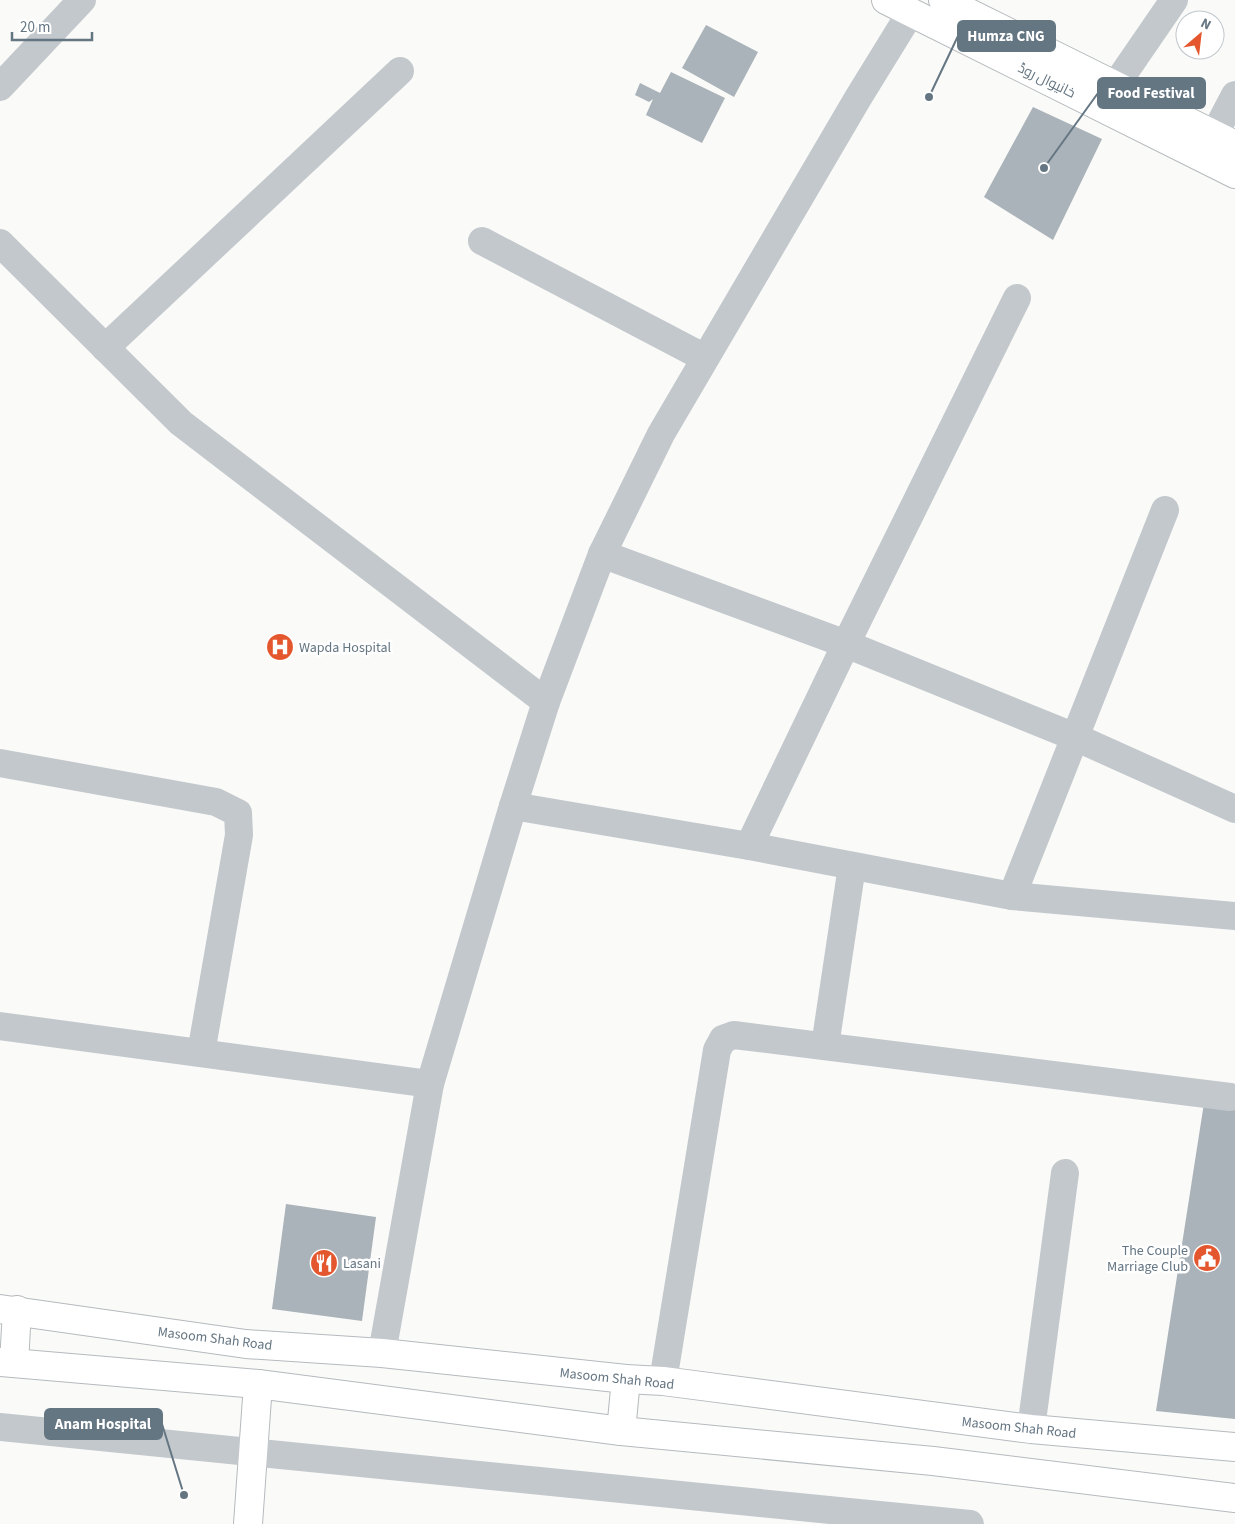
<svg xmlns="http://www.w3.org/2000/svg" width="1235" height="1524" viewBox="0 0 1235 1524" font-family="'Source Sans 3',Cairo,sans-serif">
<rect width="100%" height="100%" fill="#fafaf8"/>
<g fill="#aab3b9">
<path d="M706,25L758,52L734,97L682,68Z"/>
<path d="M671,72L725,98L702,143L646,115L653,99L649,102L635,95L640,83L660,93Z"/>
<path d="M1033,107L1102,139L1053,240L984,197Z"/>
<path d="M1235,1090V1419L1156,1411L1204,1103Z"/>
<path d="M286,1204L376,1217L362,1321L272,1309Z"/>
</g>
<g fill="none" stroke-linecap="round" stroke-linejoin="round">
<g stroke="#b5babe" stroke-width="30">
<g id="major">
<path d="M886,0L1235,174"/>
<path d="M943,0L1235,145"/>
<path d="M0,1309L246,1344L382,1353L626,1379L663,1381L1031,1429L1235,1447"/>
<path d="M0,1362L258,1384L621,1431L933,1461L1235,1498"/>
<path d="M14,1363L17,1310"/>
<path d="M621,1431L626,1379"/>
<path d="M248,1524L258,1384"/>
</g>
</g>
<g stroke="#c3c8cc" stroke-width="28">
<path d="M1115,86L1174,0"/>
<path d="M0,87L82,0"/>
<path d="M1214,135L1235,95"/>
<path d="M482,241L705,358"/>
<path d="M0,243L181,423L546,702"/>
<path d="M105,348L400,71"/>
<path d="M602,554L846,644L1075,737L1235,809"/>
<path d="M0,763L216,802L238,813L239,835L201,1053"/>
<path d="M513,806L749,846L1012,896L1235,916"/>
<path d="M749,846L846,644L1017,298"/>
<path d="M1012,896L1165,510"/>
<path d="M0,1026L430,1084"/>
<path d="M825,1046L852,866"/>
<path d="M382,1353L430,1084L513,806L546,702L602,554L661,434L858,98L911,12"/>
<path d="M663,1381L717,1050L723,1039L734,1035L1230,1097"/>
<path d="M0,1427L970,1524"/>
<path d="M1031,1429L1065,1173"/>
</g>
<use href="#major" stroke="#fff" stroke-width="28"/>
</g>
<defs>
<g id="hospital-disc" transform="scale(1.4375)"><circle r="9.5" fill="#e4572e" stroke="#fff"/><path d="M-5-5h3v3.5h4V-5h3V5h-3V1.5h-4V5h-3Z" fill="#fff"/></g>
<g id="civic-disc" transform="scale(1.4375)"><circle r="9.5" fill="#e4572e" stroke="#fff"/><path d="M-.6-6.5H3V-4.5H.6V-3L4-1V1h2V6H-6V1h2V-1L-.6-3ZM-1.2 2.5V6h2.4V2.5Z" fill="#fff"/></g>
<g id="restaurant-disc" transform="scale(1.4375)"><circle r="9.5" fill="#e4572e" stroke="#fff"/><path d="M-5-6h1v4h1v-4h1v4h1v-4h1v5L-1.5 .5V6h-2V.5L-5-1ZM5-6V6H3V1.5H1.5Q1.5-4 5-6Z" fill="#fff"/></g>
</defs>
<g fill-rule="evenodd">
<use href="#hospital-disc" x="280" y="647"/>
<use href="#civic-disc" x="1207" y="1258"/>
<use href="#restaurant-disc" x="324" y="1263"/>
</g>
<g text-anchor="middle" stroke-width="5" stroke-linejoin="round" paint-order="stroke">
<g font-size="14" fill="#657683" stroke="#fff">
<text transform="translate(1047 80) rotate(26)" y="5">خانیوال روڈ</text>
<text transform="translate(215 1338) rotate(7)" y="5">Masoom Shah Road</text>
<text transform="translate(617 1378) rotate(6)" y="5">Masoom Shah Road</text>
<text transform="translate(1019 1427) rotate(6)" y="5">Masoom Shah Road</text>
</g>
<g font-size="14" fill="#657683" stroke="#fff" text-anchor="start">
<text x="299" y="652">Wapda Hospital</text>
<text x="1188" y="1255" text-anchor="end">The Couple<tspan x="1188" dy="16">Marriage Club</tspan></text>
<text x="343" y="1268">Lasani</text>
</g>
</g>
<path fill="none" stroke="#657683" stroke-width="2" d="M929 97L958 36M1044 168L1098 93M184 1495L162 1424"/>
<g fill="#657683" stroke="#fff" stroke-width="2">
<circle cx="929" cy="97" r="5"/>
<circle cx="1044" cy="168" r="5"/>
<circle cx="184" cy="1495" r="5"/>
</g>
<g fill="#657683" stroke="#657683" stroke-width="2">
<rect x="958" y="21" width="97" height="30" rx="5"/>
<rect x="1098" y="78" width="107" height="30" rx="5"/>
<rect x="45" y="1409" width="117" height="30" rx="5"/>
</g>
<g font-size="15" text-anchor="middle" font-weight="bold" fill="#fff">
<text x="1006" y="41">Humza CNG</text>
<text x="1151" y="98">Food Festival</text>
<text x="103" y="1429">Anam Hospital</text>
</g>
<g transform="translate(1200 35) rotate(28)"><circle r="24" fill="#ffffff" stroke="#c1c8cd"/>
<path d="M0-4L9 19L0 12L-9 19Z" fill="#e4572e"/>
<text y="-8" font-size="14" font-weight="bold" text-anchor="middle" fill="#657683">N</text>
</g>
<path d="M12 32v8h80v-8" fill="none" stroke="#657683" stroke-width="2.5"/>
<text x="20" y="32" font-size="15" fill="#657683" stroke="#ffffff" stroke-width="4" paint-order="stroke">20 m</text>
</svg>
